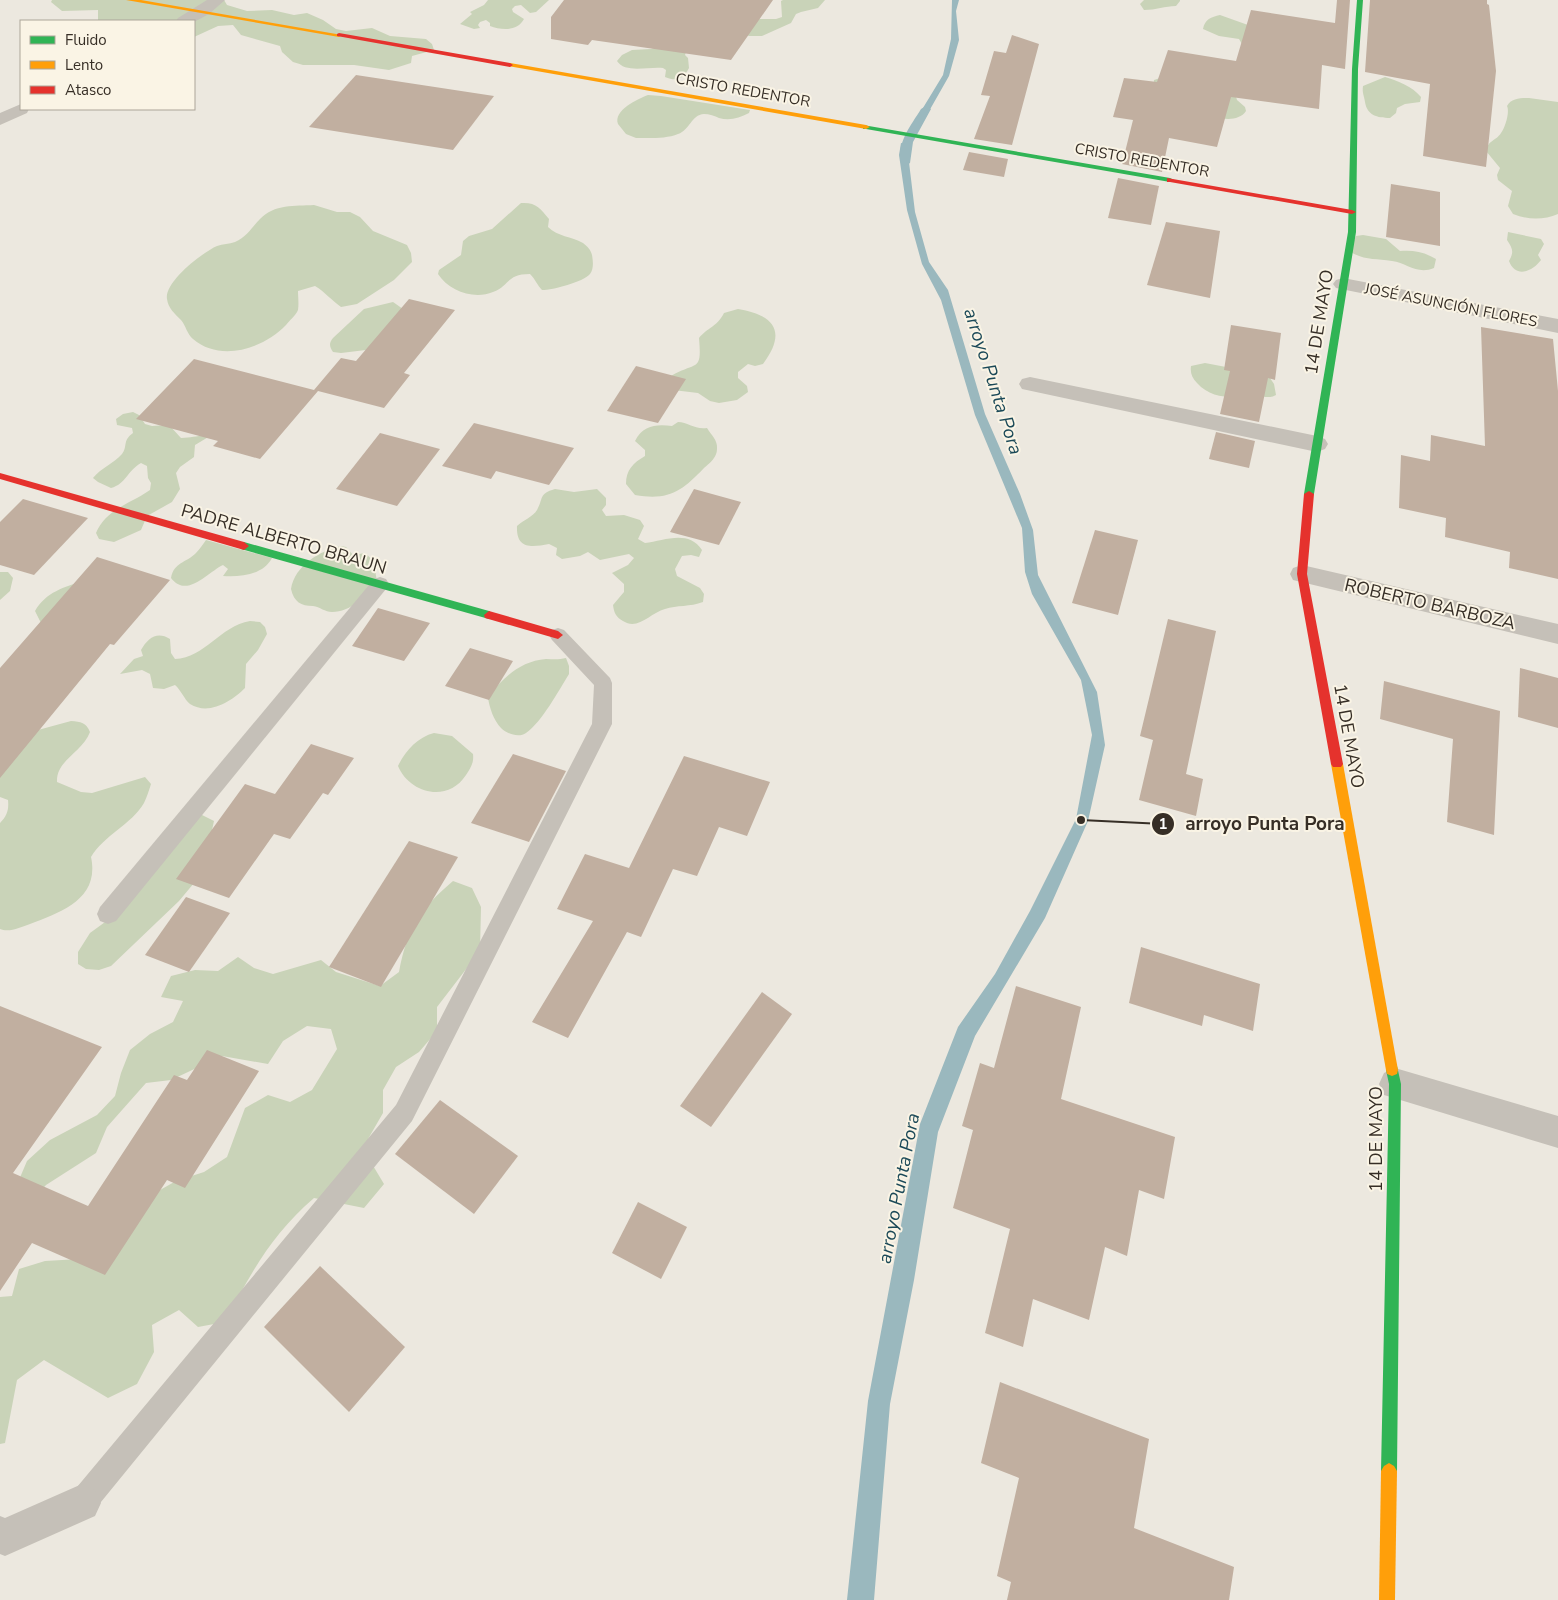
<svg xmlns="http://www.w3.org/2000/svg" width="1558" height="1600" viewBox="0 0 1558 1600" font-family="'Nunito Sans',sans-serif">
<rect width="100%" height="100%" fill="#ece8df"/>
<g fill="#c9d3b8">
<path d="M52,0H224L227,5L247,11L272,10L294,15L307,13L323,20L336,29L346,31L372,28L390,36L426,39L432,44L434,50L412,56L411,63L389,70L354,65H303L293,62L282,52L280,46L241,35L233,25L218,26L194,37V21H98V10L62,11L51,2Z"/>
<path d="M488,0H549L536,12L530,13L521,5L515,6L512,9L513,12L524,19C517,32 501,30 490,26V23L486,20L480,22L478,25L480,28L474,29L460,24L472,14L470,12L484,5Z"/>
<path d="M783,0H825L818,8L801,12L796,14L791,23L762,36H749L735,30L686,52L685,55L688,58L689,68C683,79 677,82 665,77L666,70L663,68C650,66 625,74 617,61L622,55L632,50L651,49L745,19H776L782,17L781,1Z"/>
<path d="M1144,0H1180V1L1176,6C1165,6 1156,10 1144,10L1140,4Z"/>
<path d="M1220,15L1248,25L1245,49L1239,39L1219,36L1203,29C1205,19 1211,17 1220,15Z"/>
<path d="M1385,77C1398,81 1412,86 1421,97L1420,102L1405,104L1397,108L1396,113L1390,118C1377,118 1367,115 1365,102C1364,95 1362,93 1363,86Z"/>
<path d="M1160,78L1235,93L1237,100L1245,107L1246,111C1241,119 1229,120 1221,118L1153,91L1154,80Z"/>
<path d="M648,95L661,96L750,110L749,113C739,118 730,121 719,118C715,116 709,114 704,114C691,115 690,130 678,134C666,139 649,138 636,138L626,134L618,124C613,110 638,99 648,95Z"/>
<path d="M1529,98L1558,102V214C1544,220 1528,220 1513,214L1508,206L1512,191L1498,180L1497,175L1500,168L1486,151C1488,140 1496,141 1501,133C1505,128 1510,112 1507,106C1511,98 1521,98 1529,98Z"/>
<path d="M521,203C536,202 540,208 549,219L548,227C558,237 571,236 583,243C587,246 591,250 592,255C593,261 594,269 590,274C583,282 553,290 542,290C537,285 536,280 530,274C506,274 510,286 493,292C474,300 449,291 438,274L439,270L461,255L463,241L469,236L492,229Z"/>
<path d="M314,205L337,212H350L360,217L373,231L407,245L411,253L412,262L394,280L357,304L341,307C331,300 325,292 315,286L298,291C298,296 299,304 298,310C296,315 289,321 286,325C264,348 221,363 193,339C187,334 186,326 181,320C175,314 168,308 167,299C164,282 203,252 217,246C223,244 229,244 235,242C247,237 252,227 260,219C274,204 295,206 314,205Z"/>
<path d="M1508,232L1541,239L1544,244L1538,255L1541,260C1533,271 1516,279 1509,261C1514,252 1513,249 1507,240Z"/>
<path d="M1363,235L1386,239L1400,251C1414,250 1424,252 1436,259L1434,268C1417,275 1407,263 1392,261C1375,258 1365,261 1349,251L1356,236Z"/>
<path d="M393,302L403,309L374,349L341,353L333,352C329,346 329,343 333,338L364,309Z"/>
<path d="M738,309C775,315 787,332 763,364L755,366L748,364L738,372V378L747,386L748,392L737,400L719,403L710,401L698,393L673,390L671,376C697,361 702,373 699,338C708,327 716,328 724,313Z"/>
<path d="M1205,363L1268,375L1274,384L1276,395C1269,399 1264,396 1257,396C1236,397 1213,401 1197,383C1192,378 1190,373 1191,366Z"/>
<path d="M133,412L139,415L145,424L152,426L169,425L181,438C193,438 197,435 210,436L195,445L194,457L180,467L176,473L180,489L172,502L147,516L141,530L114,542L99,539L96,533C106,509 130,504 150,490L151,483L148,478L147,466L141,463C127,471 126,484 111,488L98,482L93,478C101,468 114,463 122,454C128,446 122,441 133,433L132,428L117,425L116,419L123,414Z"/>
<path d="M678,422C688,422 695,430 707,428C711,435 718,440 717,449C717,457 710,463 704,468C682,491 669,501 635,495L626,484C626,470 633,463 645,456V450L635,441C643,425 657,424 672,426Z"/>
<path d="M555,489L574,492L597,489L606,498V505L602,510L606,516L624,515L640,520L644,526L638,539L645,543C664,541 688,529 702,550L699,557L691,555L682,556L675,569L677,576L700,588L704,594L703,602C690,607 677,605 665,609C650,613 638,631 623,621C616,617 614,613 613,605L624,592V584L612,573L628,565L634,558L629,554L600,560L588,552L580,556L562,559L556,555L557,548L549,544C532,547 516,550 517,526C523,520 533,517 537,510C544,498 538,494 555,489Z"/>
<path d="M206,540L272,558C263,575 241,577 223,576L228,569L223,565C208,572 187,599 171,578C174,562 186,563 196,553C200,549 203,544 206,540Z"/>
<path d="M341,546L346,547L353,555L365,553C377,562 374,571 378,584C365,596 351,612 332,612C325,612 320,607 313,606C301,606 294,602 291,589C295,565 320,551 341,546Z"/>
<path d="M0,572H8L13,578L10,591L0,600Z"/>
<path d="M84,581L41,623L35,611C46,592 64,587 84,581Z"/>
<path d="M250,621L260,622L265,627L267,634L258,650L246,664L245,688C232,701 209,716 190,704C184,699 181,690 175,685L164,689L153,688L150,674L142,670L120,674L134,659L143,656L141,650C148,638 157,631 170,639L171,653L175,659C205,658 220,626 250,621Z"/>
<path d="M566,658L569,666V674C559,690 542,722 526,733C519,738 507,734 501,728C494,721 489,707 488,697C503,678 520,661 546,659C553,659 558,660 566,658Z"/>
<path d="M71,721C81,722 86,722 90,732C82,753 56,760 57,782L81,792L92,793L145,777L151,784C149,790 147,797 144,803C131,825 104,835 91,857C100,899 61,912 30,924C21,927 9,933 0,929V823C7,816 9,810 8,800L0,797V746L27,733Z"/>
<path d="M434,733L452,736L473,754C474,763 471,767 466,775C448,803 410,794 398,766C405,751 418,737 434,733Z"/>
<path d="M198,813L214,821L205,862L194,883L179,901L111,966L99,970L86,969L78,964V952L90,933L123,909Z"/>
<path d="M453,881L472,888L481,907L480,951L437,1007V1031L419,1052L396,1067L383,1090V1113L368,1139L372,1164L384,1184L364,1208L314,1198C271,1235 251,1273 225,1322L198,1327L179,1310L152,1325L154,1352L137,1384L108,1398L44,1360L17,1380L5,1443L0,1444V1297L12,1296L19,1269L45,1261L97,1258L153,1194L176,1181L204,1172L227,1157L245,1108L268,1095L290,1102L312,1090L337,1049L331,1029L307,1026L283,1041L268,1064L222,1056L171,1080L146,1083L107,1127L96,1153L46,1185L26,1207L16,1187L27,1161L50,1140L97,1115L115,1096L121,1073L130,1050L150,1034L173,1022L183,1001L161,997L171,976L195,970L218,971L238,957L254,968L273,974L321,960L336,972L380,986L399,972C407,929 420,909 453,881Z"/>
</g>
<g fill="#9ab8be">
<path d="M952,0H959L956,11L959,40L949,76L920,127L912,126L943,75L951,39Z"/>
<path d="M901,143L911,145L908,154L915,212L929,262L948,290L985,414L1020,494L1033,530L1038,575L1097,692L1105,745L1088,821L1045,918L975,1036L938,1132L914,1280L890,1404L874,1600H847L868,1401L920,1124L958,1027L995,974L1030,911L1076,819L1092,735L1081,680L1032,594L1025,572L1022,528L975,415L941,300L922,264L907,210L899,155Z"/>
</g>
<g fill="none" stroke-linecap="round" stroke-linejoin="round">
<path fill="#9ab8be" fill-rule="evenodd" d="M926,106L931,109L913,142L910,163L905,166L902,165C894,146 912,124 921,109Z"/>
</g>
<g fill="#c1afa0">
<path d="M564,0H773L731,60L592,40L588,45L551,39V17Z"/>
<path d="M1337,0H1350L1345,69L1322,65L1319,109L1231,97L1217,147L1169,138L1162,172L1122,164L1133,120L1113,117L1124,78L1157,82L1168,50L1236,61L1251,10L1335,23Z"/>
<path d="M1370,0H1487V4L1489,5L1496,71L1486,167L1423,156L1430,84L1365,72Z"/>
<path d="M1012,35L1039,44L1012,145L974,139L990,96L981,95L994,51L1006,53Z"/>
<path d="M356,75L494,96L453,150L309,127Z"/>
<path d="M969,152L1008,159L1004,177L963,170Z"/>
<path d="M1118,178L1159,186L1151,225L1108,218Z"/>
<path d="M1391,184L1440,192V246L1386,237Z"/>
<path d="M1166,222L1220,231L1210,298L1147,285Z"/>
<path d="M409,299L455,310L404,373L410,375L384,408L318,391L260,459L213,446L218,441L136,419L194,359L314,390L341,358L356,361Z"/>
<path d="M1231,325L1281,333L1275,380L1268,378L1259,422L1220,414L1230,371L1224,370Z"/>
<path d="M1481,327L1553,339L1558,391V579L1509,568L1510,552L1445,537L1446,518L1399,508L1401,455L1430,461L1431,435L1485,446Z"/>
<path d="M636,366L686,379L658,423L607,411Z"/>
<path d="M474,423L574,448L549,485L496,471L491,479L442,466Z"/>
<path d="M1216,432L1255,441L1249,468L1209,459Z"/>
<path d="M380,433L440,449L397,506L336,489Z"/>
<path d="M694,489L741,502L719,545L670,532Z"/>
<path d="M23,499L88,518L34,575L0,565V522Z"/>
<path d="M1095,530L1138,540L1118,615L1072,603Z"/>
<path d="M97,557L170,580L114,645L110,644L0,778V668Z"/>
<path d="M378,608L430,623L404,661L352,646Z"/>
<path d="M1168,619L1216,631L1186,774L1203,779L1196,816L1139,800L1153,740L1140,736Z"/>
<path d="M470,648L513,661L489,700L445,686Z"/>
<path d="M1520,668L1558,678V728L1518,717Z"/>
<path d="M1384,681L1500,711L1494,835L1447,822L1453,739L1380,719Z"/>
<path d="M311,744L354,758L328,795L323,793L290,839L274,834L229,898L176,879L245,784L275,794Z"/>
<path d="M513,754L566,771L529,842L471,823Z"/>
<path d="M684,756L770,782L747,836L719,827L697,876L673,869L641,937L627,932L568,1038L532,1022L593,921L557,909L585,854L629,868Z"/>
<path d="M409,841L458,857L381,987L329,967Z"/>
<path d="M186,897L230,913L189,972L145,955Z"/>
<path d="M1141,947L1260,984L1253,1031L1204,1015L1202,1026L1129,1003Z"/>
<path d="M1016,986L1081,1007L1061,1099L1175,1137L1164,1199L1139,1190L1127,1256L1105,1247L1089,1320L1033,1299L1023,1347L985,1333L1010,1229L953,1208L973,1130L962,1126L980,1063L994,1068Z"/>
<path d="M762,992L792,1014L711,1127L680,1106Z"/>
<path d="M0,1006L102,1047L13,1173L88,1206L174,1075L187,1080L207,1050L259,1071L185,1188L167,1180L105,1275L32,1243L0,1291Z"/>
<path d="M440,1100L518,1156L474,1214L395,1154Z"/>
<path d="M638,1202L687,1227L661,1279L612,1253Z"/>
<path d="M320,1266L405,1347L349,1412L264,1327Z"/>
<path d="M1000,1382L1149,1439L1134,1528L1234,1567L1229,1600H1007L1011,1582L997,1576L1019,1478L981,1463Z"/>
</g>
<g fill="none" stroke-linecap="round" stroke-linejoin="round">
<g fill="#c5c0b8" fill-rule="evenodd">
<path d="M380,577L386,579L389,584L386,589L116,921L108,924L100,921L97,914L100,907L374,579Z"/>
<path d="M558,628L564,630L610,678L612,683V724L412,1121L92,1513L82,1517L72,1513L68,1503L72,1493L396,1105L592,724L594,685L552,640L549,635L552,630Z"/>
</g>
<g fill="#c5c0b8" fill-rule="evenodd">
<path d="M207,0H225L209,14L194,22L176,21L178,18Z"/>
<path d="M21,104V109H29L27,113L0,125V113Z"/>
<path d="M1343,278L1558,319V333L1336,288L1333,284L1336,280Z"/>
<path d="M1030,377L1317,436L1325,439L1328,444L1325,449L1317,452L1022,389L1019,384L1022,379Z"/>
<path d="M1302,565L1558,624V644L1293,580L1290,574L1293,568Z"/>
<path d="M1395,1068L1558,1116V1148L1384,1095L1379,1084L1384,1073Z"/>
<path d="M82,1484L95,1490L101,1503L95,1516L5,1556L0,1554V1516L5,1518Z"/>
</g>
<g fill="#30b455" fill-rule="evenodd">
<path d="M1357,0H1363L1358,69L1356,232L1314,494L1309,497L1304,494L1348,232L1352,69Z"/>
<path d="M863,125L1170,178L1174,180L1170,182L866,129H863Z"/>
<path d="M244,542L489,611L494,615L489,619L241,549L239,546Z"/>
<path d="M1392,1064L1397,1066L1401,1084L1397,1471L1394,1476L1389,1479L1384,1476L1381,1471L1389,1084L1386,1070L1387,1066Z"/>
</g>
<g fill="#ff9f0a" fill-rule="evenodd">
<path d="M126,0H141L342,35L339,37Z"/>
<path d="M510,63L866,125L870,127L866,129L508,66V64Z"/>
<path d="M1337,759L1341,761L1343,764L1398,1070L1397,1074L1392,1076L1387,1074L1386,1070L1331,764L1333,761Z"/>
<path d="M1389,1463L1394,1466L1397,1471L1395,1600H1379L1381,1471L1384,1466Z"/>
</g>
<g fill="#e5322d" fill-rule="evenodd">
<path d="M339,33L510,63L513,65L510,67L337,36V34Z"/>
<path d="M1167,178L1352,210L1356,212L1352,214L1170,182H1167Z"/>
<path d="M0,473L244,542L249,546L244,550L0,479Z"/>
<path d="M1309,491L1314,494L1307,574L1343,764L1341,767H1333L1331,764L1297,574L1304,494Z"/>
<path d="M489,611L558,631L563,635L558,639L485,618L484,615Z"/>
</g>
</g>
<g text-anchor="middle" stroke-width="4" stroke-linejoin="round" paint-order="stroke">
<g font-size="15" fill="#362e26" stroke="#faf4e5">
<text transform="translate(743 90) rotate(10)" y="5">CRISTO REDENTOR</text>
<text transform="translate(1142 160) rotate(10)" y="5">CRISTO REDENTOR</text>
<text transform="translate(1451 305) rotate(11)" y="5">JOSÉ ASUNCIÓN FLORES</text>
</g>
<g font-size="18" fill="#362e26" stroke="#faf4e5">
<text transform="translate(1319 322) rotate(-81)" y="6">14 DE MAYO</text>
<text transform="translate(284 539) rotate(16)" y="6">PADRE ALBERTO BRAUN</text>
<text transform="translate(1430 604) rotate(13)" y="6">ROBERTO BARBOZA</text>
<text transform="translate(1349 736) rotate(80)" y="6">14 DE MAYO</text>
<text transform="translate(1376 1139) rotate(-90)" y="6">14 DE MAYO</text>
</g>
<g font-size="19" font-style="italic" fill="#1b4958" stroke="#faf4e5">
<text transform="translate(994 381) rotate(72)" y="7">arroyo Punta Pora</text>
<text transform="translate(898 1188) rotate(-79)" y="7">arroyo Punta Pora</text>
</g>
</g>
<path fill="none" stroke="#362e26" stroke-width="2" d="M1081 820L1163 824"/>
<g fill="#362e26" stroke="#faf4e5" stroke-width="2">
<circle cx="1081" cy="820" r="5"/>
<circle cx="1163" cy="824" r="12"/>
</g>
<g font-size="15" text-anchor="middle" font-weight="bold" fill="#fff">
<text x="1163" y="829">1</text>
</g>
<g font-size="19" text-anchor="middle" font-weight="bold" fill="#362e26" stroke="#faf4e5" stroke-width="4" stroke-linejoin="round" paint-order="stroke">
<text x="1265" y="830">arroyo Punta Pora</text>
</g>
<rect x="20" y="20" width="175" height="90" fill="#faf4e5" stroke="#aca599"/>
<rect x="30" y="36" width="25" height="8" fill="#30b455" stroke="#aca599"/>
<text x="65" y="45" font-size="15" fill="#362e26">Fluido</text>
<rect x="30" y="61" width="25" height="8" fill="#ff9f0a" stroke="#aca599"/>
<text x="65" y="70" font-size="15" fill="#362e26">Lento</text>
<rect x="30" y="86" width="25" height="8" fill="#e5322d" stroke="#aca599"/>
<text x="65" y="95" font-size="15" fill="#362e26">Atasco</text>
</svg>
